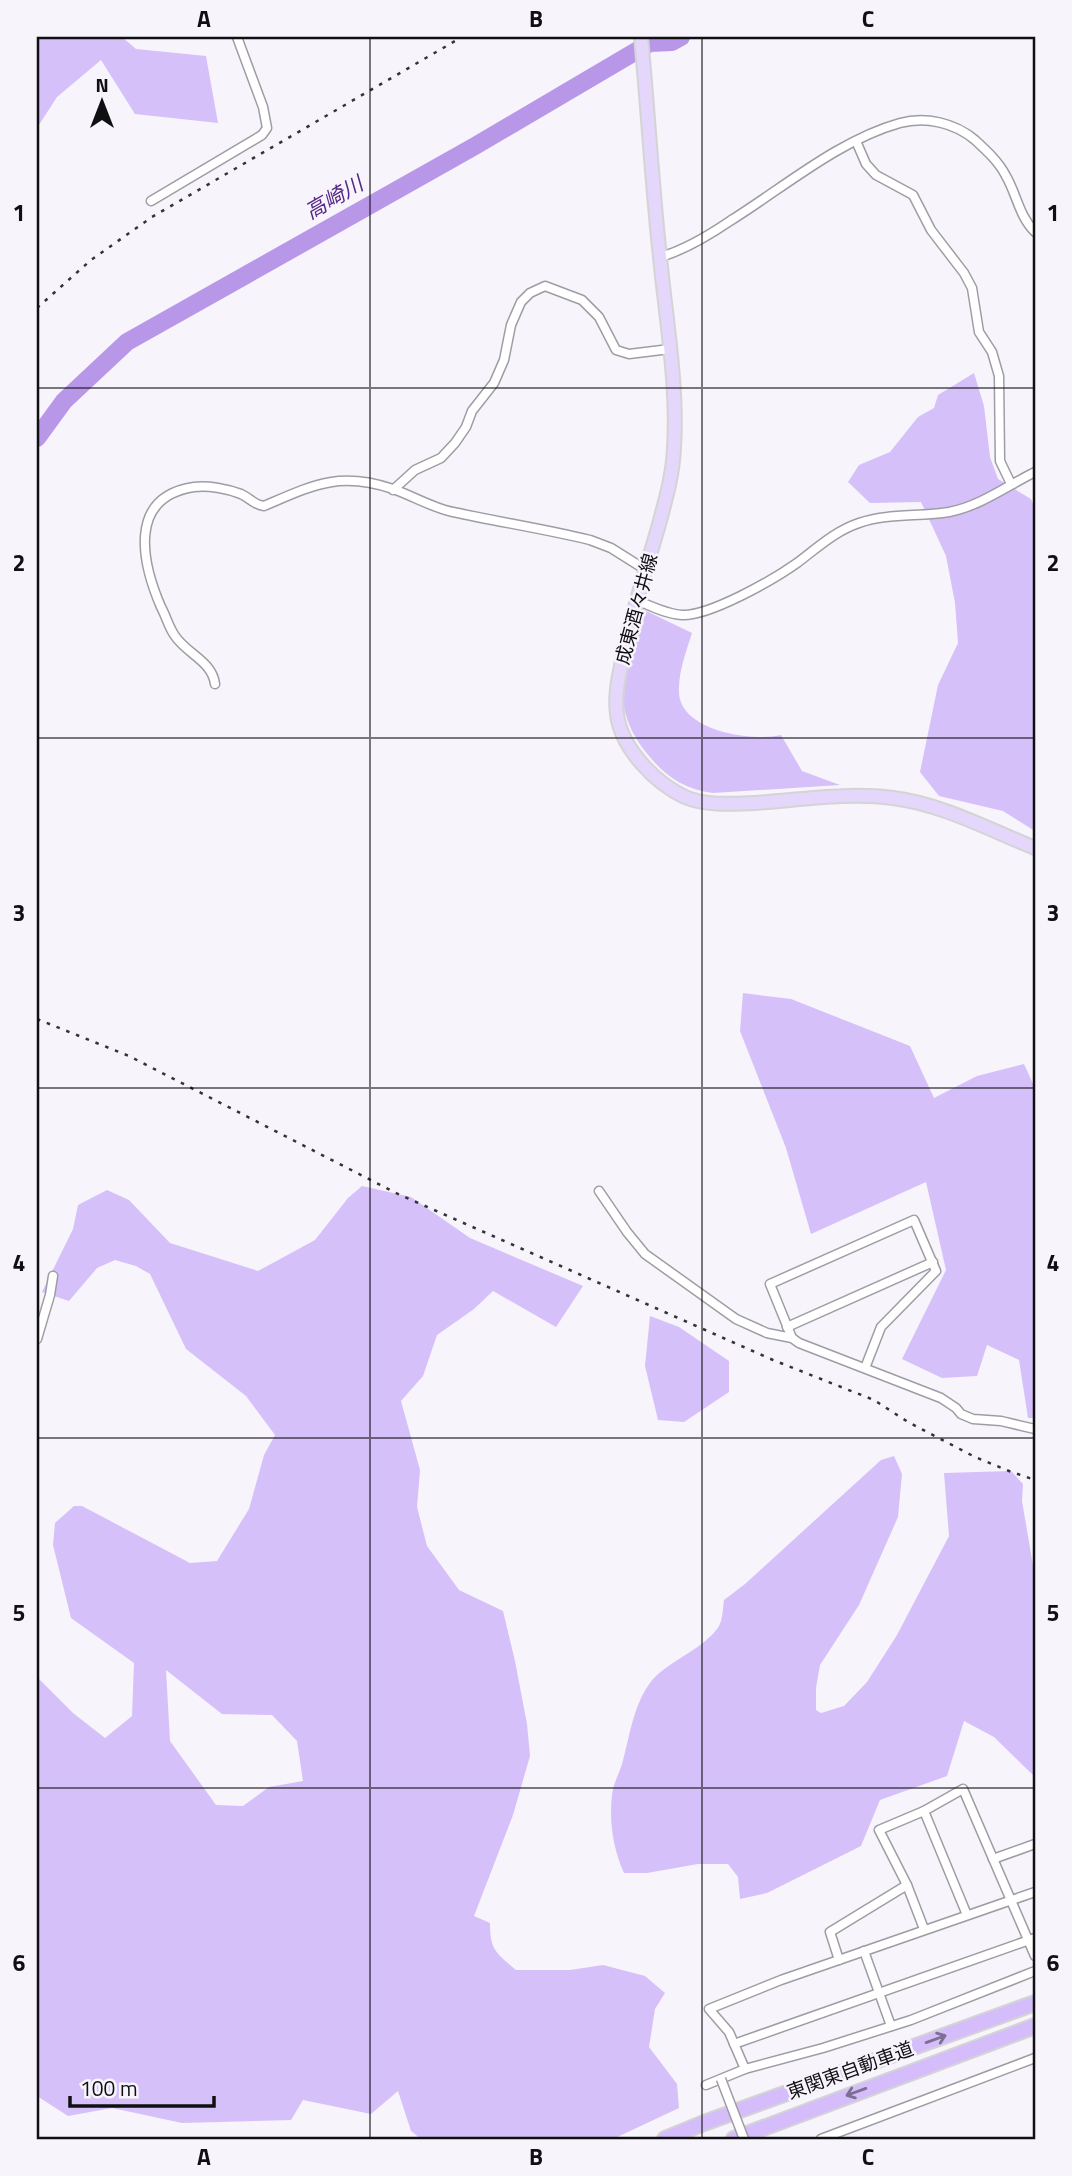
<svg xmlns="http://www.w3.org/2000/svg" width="1072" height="2176" viewBox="0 0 1072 2176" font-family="'Titillium Web','Noto Sans JP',sans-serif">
<rect width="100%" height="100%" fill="#f7f4fc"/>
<g fill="#d6c0fa" fill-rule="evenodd">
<path d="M37,37H122L136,49L206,56L218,123L135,114L101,60L57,97L37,128Z"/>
<path d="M974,373L984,406L990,457L998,479L1031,499L1035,509V831L1003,811L939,796L920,772L938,685L958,643L955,603L946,556L921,502L870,503L848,482L859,465L890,452L918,417L934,408L938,395Z"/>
<path d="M638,607L692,633C686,652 678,673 679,693C681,731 752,742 781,735L802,771L840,785L713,793C686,790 666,777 649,756C606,705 625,665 638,607Z"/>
<path d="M743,993L791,999L910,1046L934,1098L977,1076L1024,1064L1035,1088V1418H1028L1019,1360L987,1345L977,1376L942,1378L902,1359L946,1270L926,1182L811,1234L786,1148L740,1031Z"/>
<path d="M362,1186L411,1197L470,1238L583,1286L556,1327L493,1291L474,1309L437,1335L423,1376L401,1401L420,1470L417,1507L427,1546L459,1590L503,1611L515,1661L527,1724L530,1756L513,1815L474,1916L490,1923C490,1950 496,1953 516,1970H570L603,1965L645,1976L665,1993L655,2009L649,2047L677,2084L679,2108L613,2139H421L411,2131L398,2091L371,2114L303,2100L291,2120L182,2123L112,2108L68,2116L37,2096V1677L73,1713L105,1738L132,1716L134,1663L71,1618L53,1545L55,1523L74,1506H82L190,1563L217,1561L249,1509L264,1455L275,1435L246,1396L186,1349L150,1274L136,1266L115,1260L97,1268L69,1301L42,1292L73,1229L78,1205L107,1190L129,1200L170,1243L258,1271L315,1240L348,1198ZM166,1670L222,1714L272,1715L297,1741L303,1781L269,1787L243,1806L216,1805L170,1741Z"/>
<path d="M650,1316L679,1327L729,1361V1392L684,1422L658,1420L645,1366Z"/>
<path d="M894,1456L902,1474L898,1517L859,1605L820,1665L816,1688V1710L821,1713L844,1706L867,1682L897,1635L949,1536L944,1473L1011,1471L1023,1484L1022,1501L1035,1577V1777L994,1737L964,1721L947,1776L880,1800L861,1846L767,1893L740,1899L738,1877L728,1864H698L647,1873H624C613,1848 609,1822 612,1795C613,1784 619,1774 622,1764C630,1736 634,1697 657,1675C673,1660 716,1641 721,1621C723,1614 723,1606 724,1600L745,1584L881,1460Z"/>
</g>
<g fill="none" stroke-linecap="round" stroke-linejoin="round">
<path stroke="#b897e8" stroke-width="18" d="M37,438L64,401L127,342L475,146L650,43L672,42L681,37"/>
<g stroke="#9f9da3" stroke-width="11">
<g id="minor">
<path d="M856,141L866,164L876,175L913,195L931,230L964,273L972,288L979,332L992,352L999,376L1000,461L1011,484"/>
<path d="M151,201L262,135L267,128L263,107L237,37"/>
<path d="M660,257C685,250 708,236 730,221C783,188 839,140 900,123C926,116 955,123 975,140C987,151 999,162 1006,176C1017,195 1019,216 1035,232"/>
<path d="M393,490L415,470L441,458L455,443L466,427L472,411L494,383L504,360L511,325L521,302L530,293L545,286L582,300L599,317L616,350L629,354L670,349"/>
<path d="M636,600C651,606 666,614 682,615C710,616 773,580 797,563C817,548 835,531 859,523C887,513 919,517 949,512C980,506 1007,486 1035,472"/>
<path d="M215,684C212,661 187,654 175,636C169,628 166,616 161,607C142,563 127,497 194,487C208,485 228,489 241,494C250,498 254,505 264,506C313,485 339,471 393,489C413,496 433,508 453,512C499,522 545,529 590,540L611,548L646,570"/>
<path d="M599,1191L627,1232L645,1254L736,1319L767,1333L792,1338L799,1343L941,1398L956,1408L961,1414L973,1419L1001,1421L1035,1429"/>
<path d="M787,1327L933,1262"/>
<path d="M792,1338L770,1284L914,1220L936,1271L881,1327L865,1368"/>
<path d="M37,1339L50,1295L53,1276"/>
<path d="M924,1811L967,1915"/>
<path d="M993,1859L1035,1844"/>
<path d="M1035,1892L781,1980L709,2009L729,2032L745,2069L823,2048L911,2020L1035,1971"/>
<path d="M924,1929L907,1885L879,1830L924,1811L963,1789L1035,1956"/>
<path d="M864,1951L891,2026"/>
<path d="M839,1960L830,1932L907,1885"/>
<path d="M734,2044L1035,1938"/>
<path d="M706,2085L745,2069"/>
<path d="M821,2139L1035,2058"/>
</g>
</g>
<g stroke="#d4d4d4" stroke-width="16">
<path id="primary" d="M641,37C648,110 652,184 660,257C666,320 678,385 674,448C673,475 665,502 658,528C646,569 633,609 624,651C620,672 614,693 617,714C621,748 655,783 685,797C706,806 732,804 754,803C800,800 848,792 893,798C942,804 990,830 1035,848"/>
</g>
<g stroke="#d4d4d4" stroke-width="18">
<g id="motorway">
<path d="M665,2139L704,2123L1035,2003"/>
<path d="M734,2139L1035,2026"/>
</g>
</g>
<use href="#minor" stroke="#fff" stroke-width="8"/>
<use href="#primary" stroke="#e5d7fc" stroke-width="12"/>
<use href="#motorway" stroke="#d4bdfa" stroke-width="14"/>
<g stroke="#343235" stroke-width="2.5" stroke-dasharray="3.5 7" stroke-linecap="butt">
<path d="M37,308L91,260L152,217L462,37"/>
<path d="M37,1019L129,1056L398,1194L773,1360L874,1400L908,1422L975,1457L1009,1471L1035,1480"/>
</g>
<g stroke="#9f9da3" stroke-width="11" stroke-linecap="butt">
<path id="minor-bridge" d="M721,2079L744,2139"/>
</g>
<use href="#minor-bridge" stroke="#fff" stroke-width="8"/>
</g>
<defs><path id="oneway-shaft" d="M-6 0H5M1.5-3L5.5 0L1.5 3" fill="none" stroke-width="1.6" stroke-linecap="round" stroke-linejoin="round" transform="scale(1.75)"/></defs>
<g stroke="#7c6f91">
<use href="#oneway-shaft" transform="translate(936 2039) rotate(-20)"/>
<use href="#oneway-shaft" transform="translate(856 2092) rotate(160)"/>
</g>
<path fill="none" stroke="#100f11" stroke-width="2" stroke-opacity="0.55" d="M370,37V2139M702,37V2139M37,388H1035M37,738H1035M37,1088H1035M37,1438H1035M37,1788H1035"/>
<g text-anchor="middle" stroke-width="5" stroke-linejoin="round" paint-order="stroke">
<g font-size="19" fill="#100f11" stroke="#f7f4fc">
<text transform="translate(636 609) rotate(-75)" y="7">成東酒々井線</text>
<text transform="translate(850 2070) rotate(-20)" y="7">東関東自動車道</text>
</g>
<g font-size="21" font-style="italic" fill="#552786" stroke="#f7f4fc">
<text transform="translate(334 198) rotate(-30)" y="7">高崎川</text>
</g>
</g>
<rect width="1072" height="2176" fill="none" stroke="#f7f4fc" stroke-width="77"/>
<g transform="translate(102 102)" stroke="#f7f4fc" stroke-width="5" paint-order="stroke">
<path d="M0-5L12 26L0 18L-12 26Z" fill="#100f11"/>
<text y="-10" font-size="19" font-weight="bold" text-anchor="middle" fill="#100f11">N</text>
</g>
<path d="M70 2096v10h144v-10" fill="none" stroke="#100f11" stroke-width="3.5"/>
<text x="80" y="2096" font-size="21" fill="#100f11" stroke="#f7f4fc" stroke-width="5" paint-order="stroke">100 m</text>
<rect x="38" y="38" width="996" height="2100" fill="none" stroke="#100f11" stroke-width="2.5"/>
<g font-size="23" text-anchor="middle" font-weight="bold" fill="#100f11">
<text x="204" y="27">A</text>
<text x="536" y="27">B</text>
<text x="868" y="27">C</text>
<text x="19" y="221">1</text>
<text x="1053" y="221">1</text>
<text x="19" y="571">2</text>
<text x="1053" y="571">2</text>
<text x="19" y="921">3</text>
<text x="1053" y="921">3</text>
<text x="19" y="1271">4</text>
<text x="1053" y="1271">4</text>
<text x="19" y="1621">5</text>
<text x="1053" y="1621">5</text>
<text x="19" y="1971">6</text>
<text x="1053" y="1971">6</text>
<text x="204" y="2165">A</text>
<text x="536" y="2165">B</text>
<text x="868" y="2165">C</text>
</g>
</svg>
